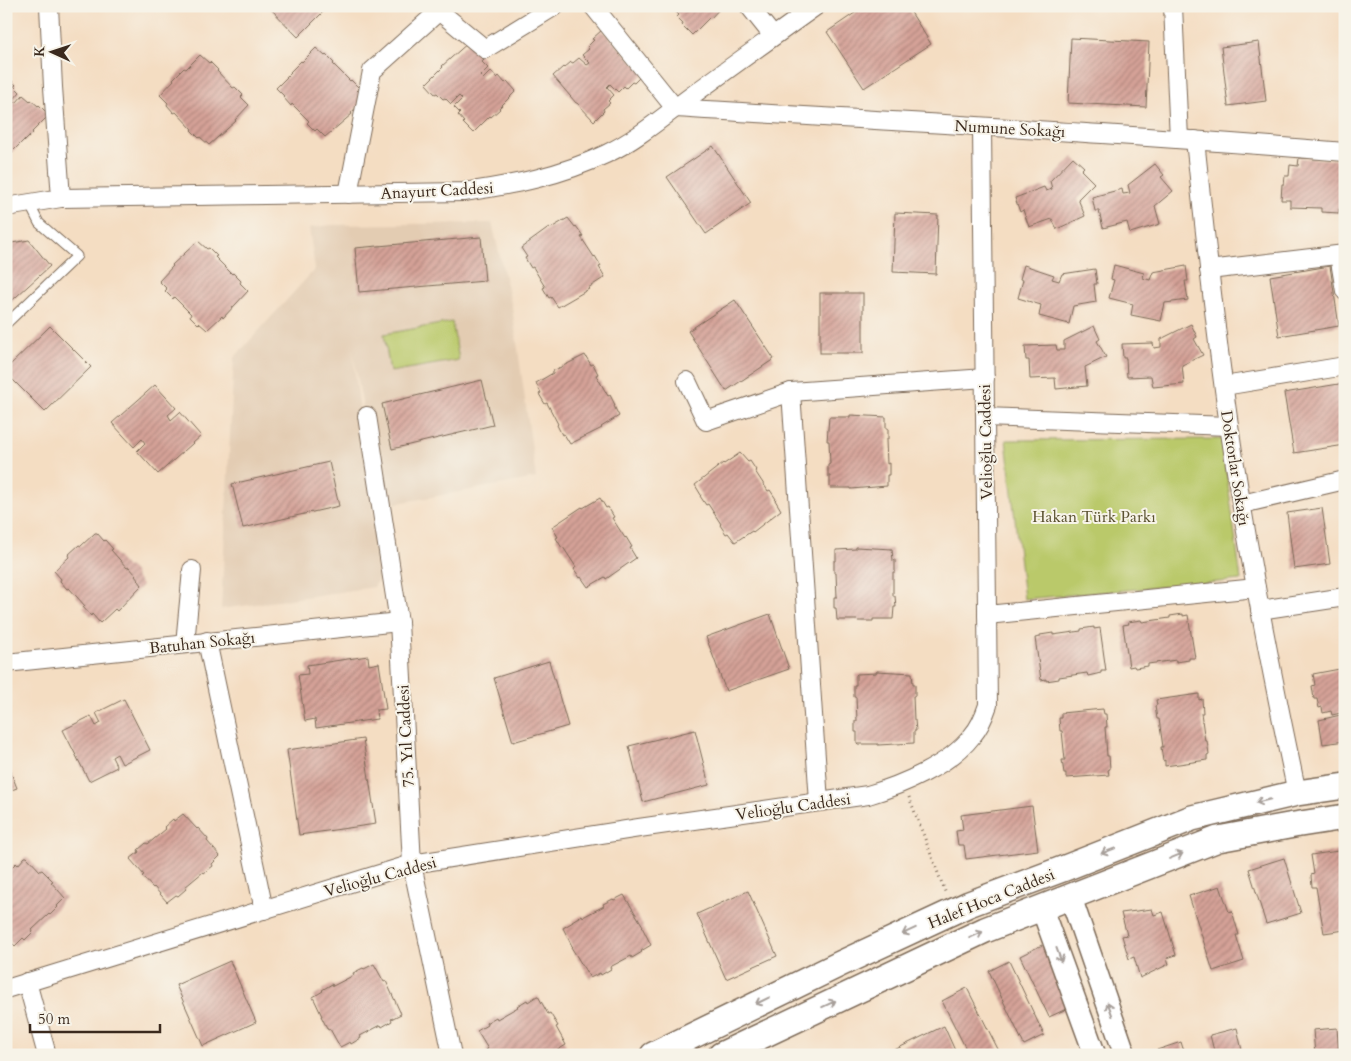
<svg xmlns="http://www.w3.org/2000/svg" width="1351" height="1061" viewBox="0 0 1351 1061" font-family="Cardo,serif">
<defs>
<pattern id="building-hatch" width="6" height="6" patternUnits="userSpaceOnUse" patternTransform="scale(1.25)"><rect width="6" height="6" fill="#d5a298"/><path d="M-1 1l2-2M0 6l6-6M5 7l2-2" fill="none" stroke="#ae847b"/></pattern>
</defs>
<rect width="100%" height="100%" fill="#f7f3e8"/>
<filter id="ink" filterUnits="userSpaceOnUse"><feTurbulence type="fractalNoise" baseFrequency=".02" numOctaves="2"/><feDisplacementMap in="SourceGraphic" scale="10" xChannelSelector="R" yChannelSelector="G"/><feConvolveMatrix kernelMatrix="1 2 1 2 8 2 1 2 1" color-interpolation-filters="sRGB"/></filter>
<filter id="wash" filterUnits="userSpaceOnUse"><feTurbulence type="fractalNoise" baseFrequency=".0096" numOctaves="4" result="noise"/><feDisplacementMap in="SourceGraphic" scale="20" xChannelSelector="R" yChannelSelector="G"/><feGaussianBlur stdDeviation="1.12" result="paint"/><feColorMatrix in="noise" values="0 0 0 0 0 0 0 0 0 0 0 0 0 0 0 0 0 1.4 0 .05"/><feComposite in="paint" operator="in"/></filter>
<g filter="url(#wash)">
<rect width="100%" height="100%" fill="#f4ddc2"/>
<path fill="#e3ccb2" d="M492,223L512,307L536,478L381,506L352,348L381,575L374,587L221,609L234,358L315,269L309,228L331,225Z"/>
<g fill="#bac96b" stroke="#7a7a44">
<path d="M452,322L459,360L390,372L384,334Z"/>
<path d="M1222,439L1241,580L1024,599L1006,440Z"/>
</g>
<g id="blocks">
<g fill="url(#building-hatch)">
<path d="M268,6H329L298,37Z"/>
<path d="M675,6H722L710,19L709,18L692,35L682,25L683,23L677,17L679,15L673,9Z"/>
<path d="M865,6H907L931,44L864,88L827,32Z"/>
<path d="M602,30L644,73L634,83L632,82L626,88L624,86L618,92L610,84L607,87L614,95L608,101L610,103L603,109L604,111L594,121L577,103H576L553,76L563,67L564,68L571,62L573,63L579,58L587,65L590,63L582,55L589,49L587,47L594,40L592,39Z"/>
<path d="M1071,38L1149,42L1146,107L1068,103Z"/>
<path d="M469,42L484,60L482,62L488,68L480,76L483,79L491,71L497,78L499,76L505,83L507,81L516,91L499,108L500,109L491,117L490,116L473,133L463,123L464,122L458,115L460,113L454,107L462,99L459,96L451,104L445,98L443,99L437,93L435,94L426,84L443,67L442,66Z"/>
<path d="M1259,42L1266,101L1228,106L1221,47Z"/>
<path d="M316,48L325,56L326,55L334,63L333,64L350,81L351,80L359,88L357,90L365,98L351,113L352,114L325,137L317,129L315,131L307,123L309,121L292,104L291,106L283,97L284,96L276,88L291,73L290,72L301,61L302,62Z"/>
<path d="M200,55L209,63L210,62L218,70L217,71L233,88L235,87L243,95L241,97L249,105L235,120L236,121L209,145L200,137L199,138L191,130L192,129L176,112L174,113L167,105L168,103L160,95L174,80L173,79L184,68L186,69Z"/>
<path d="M6,72L11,76L9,78L16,85L14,86L20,92L13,100L16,103L23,95L30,101L31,100L38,106L39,105L49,115L32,132L33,133L25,141L24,140L6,158Z"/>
<path d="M713,146L751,203L706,234L667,177Z"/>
<path d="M1073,157L1084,167L1081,170L1094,183L1078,199L1085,216L1057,229L1052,219L1029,227L1023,210L1020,212L1015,198L1044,187L1046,191L1052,189L1050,181Z"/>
<path d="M1299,158L1345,160V209H1339V213L1321,212V208L1290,207V200H1281L1282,184H1284L1285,176H1289L1290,165L1298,166Z"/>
<path d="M1155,164L1164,175L1161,177L1173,191L1155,206L1160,224L1130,233L1127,222L1103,228L1099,211H1095L1092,197L1122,189L1123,194L1130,193L1128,185Z"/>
<path d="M895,213L938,215L936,274L893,272Z"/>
<path d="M568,218L575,227L576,226L583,236L581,237L594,257L595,256L601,266L599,267L605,277L588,288L589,289L558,307L551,297L549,298L543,288L545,287L533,267L531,268L525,258L527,257L521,248L550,227L551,228Z"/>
<path d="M481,237L485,281L359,292L355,248Z"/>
<path d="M29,240L50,266L6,306V244Z"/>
<path d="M198,241L207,249L209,248L217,256L215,257L232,274L233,273L241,281L240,283L248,291L223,318L222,316L207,330L199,323L198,324L190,316L191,314L174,297L173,299L165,291L167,289L159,281L173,266L172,265Z"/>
<path d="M1024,265L1054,275L1052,279L1059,281L1062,274L1095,269L1097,284H1094L1096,302L1073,306L1069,324L1039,316L1041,305L1018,298L1023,280L1020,279Z"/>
<path d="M1114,265L1144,273L1143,278L1150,280L1153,272L1186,266L1188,281H1185L1188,300L1165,303L1161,321L1131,315L1133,304L1109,298L1114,280L1111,279Z"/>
<path d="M1330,266L1339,326L1279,336L1270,276Z"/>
<rect x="820" y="293" width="43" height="60"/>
<path d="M735,300L774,359L726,391L688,331Z"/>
<path d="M1191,324L1197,337L1194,339L1203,355L1182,365L1184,384L1153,387L1151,376L1127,377L1126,358H1123L1122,344L1153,343L1154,348L1161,347V339Z"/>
<path d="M50,326L91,367L45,412L6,373V369Z"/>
<path d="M1094,326L1100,339L1097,341L1106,357L1085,367L1087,386L1056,389L1055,378L1030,379L1029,360H1026L1025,346L1056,345L1057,350H1064V341Z"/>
<path d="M585,355L591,365L593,364L598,374L596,375L608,396L610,395L615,405L614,406L619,416L601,427L602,428L570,444L564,434L562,435L557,425L558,424L547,403L545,404L539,394L541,393L536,383L553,373V371Z"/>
<path d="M482,380L493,425L392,449L382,404Z"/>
<path d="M1345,383V445L1294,453L1284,393Z"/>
<path d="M155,385L176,408L168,415L171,420L180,412L201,436L158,474L137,451L145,443L142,439L134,447L112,423Z"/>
<path d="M850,415L886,417V428H888V440H886L887,464L889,463V475H887V486L851,489V488H831L830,487V476H828V465L830,464L829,441H827L829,417H850Z"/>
<path d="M740,453L748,462L750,461L756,470L755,471L768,491L770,490L776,499L775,500L781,510L753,532L752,531L735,542L728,533L726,534L720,525L721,524L708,504L706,505L700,496L701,495L695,485L723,463L724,464Z"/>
<path d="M329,462L339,506L243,528L232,484Z"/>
<path d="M600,498L606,508L608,507L614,517L612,518L625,538L626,537L632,547L630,548L636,558L606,579L605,577L588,587L581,577L580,578L574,569L576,567L563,547L562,548L556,538L558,537L552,527L582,507L583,508Z"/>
<path d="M1322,508L1330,564L1294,569L1287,513Z"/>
<path d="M95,533H97L104,541L105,540L113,549L111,550L127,568L129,567L136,575L135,576L142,585L117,611L115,609L100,623L92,614L91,616L83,607L85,606L69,588L67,589L60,581L61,579L54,571L69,557L68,555L79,545L81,546Z"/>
<path d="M856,547L892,549L893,561L895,560V572H893V596H895L896,607H894L893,619H873V621H858L857,620H837L836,608H834V597H837L836,573H834V561H836V550L856,549Z"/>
<path d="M770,614L789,669L726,691L706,637Z"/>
<path d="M1183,614V616L1188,615L1195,658H1189V660L1176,662V660L1148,664V666L1135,668L1134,666L1129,667L1123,625L1129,624L1128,622L1141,620L1142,622L1170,618V616Z"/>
<path d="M1094,627V629L1100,628L1106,671H1101V673L1088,676L1087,673L1059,677V679L1046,681V679L1041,680L1035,638L1040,637V635L1053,633V635L1081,631V629Z"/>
<path d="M368,656L369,665L379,663L386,709L376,710L377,719L316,728L315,719L305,721L298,675L308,674L307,665Z"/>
<path d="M549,661L568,726L513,742L494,678Z"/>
<path d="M1345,668V712L1332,715L1331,711L1323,713L1322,707L1319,708L1317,699H1314L1312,686L1315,685L1313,674Z"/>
<path d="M877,671L912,673L913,684H915V696H913L914,720H915L916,731H914V743L878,745V744H858L857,743V732H855V721H857L856,697H854V685H856V675L857,674L876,673Z"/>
<path d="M1199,694V700L1202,699L1203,713H1201L1205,741H1207L1209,754L1207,755V760L1165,766V760L1163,761L1161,747H1163L1159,719H1157L1155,706L1157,705L1156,700Z"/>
<path d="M124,699L150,750L122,764L117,754L112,757L117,767L89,781L63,730L91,716L96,726L101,723L96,713Z"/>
<path d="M1103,709L1104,714H1106L1107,727H1105L1107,756H1109L1110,769L1108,770L1109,775L1066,778V773H1064L1062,760H1065L1062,731H1060L1059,718H1061V713Z"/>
<path d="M1345,714V741L1323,744L1319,720Z"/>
<path d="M695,730L709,785L643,802L629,746Z"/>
<path d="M363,739L376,824L299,835L287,750Z"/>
<path d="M6,760L17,788L6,792Z"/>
<path d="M1032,806L1038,850L966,859L964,845H958L956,831L963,830L961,815Z"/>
<path d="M183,814L197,829L198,828L208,839L207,841L220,856L212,864L213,866L204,873L203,872L185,887L186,889L178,896L176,895L167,902L154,887L153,888L142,876L144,875L130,859L139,852L138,850L146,843L148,844L166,829L164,827L173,819L174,821Z"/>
<path d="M1345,850V930L1324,933L1316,887H1312L1311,875L1314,874L1311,855Z"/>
<path d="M25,857H27L40,871L42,870L53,881L51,882L65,898L57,906L58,907L50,915L49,914L32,930L33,932L25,940L23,938L15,946L6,937V876L9,873L8,871L16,863L18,865Z"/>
<path d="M1284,858L1301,913L1266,924L1249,869Z"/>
<path d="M1220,886L1229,912L1232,911L1239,935H1236L1244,961L1213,971L1189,896Z"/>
<path d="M748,891L777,956L726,979L697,914Z"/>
<path d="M624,895L643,926L642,927L651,945L641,951L642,952L632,958L631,956L610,967L611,969L601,975L600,973L590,978L571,947L572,946L563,928L573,922L572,921L582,915L583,917L604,906L603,904L613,899L614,900Z"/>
<path d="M1152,909L1154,915L1163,912L1176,955L1167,958L1169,964L1140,978L1134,957L1129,959L1122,936L1127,935L1121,913Z"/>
<path d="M1046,943L1075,1005L1049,1017L1020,956Z"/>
<path d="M230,961L256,1022L203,1046L176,985Z"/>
<path d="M1009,961L1044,1035L1024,1045L989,971Z"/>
<path d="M374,964L384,982L386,981L401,1014L391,1019L392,1021L382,1027L381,1025L360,1036L361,1038L351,1044L350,1042L340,1047L330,1029L328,1030L321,1016H322L313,997L323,991L322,990L332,984L333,986L354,975L353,973L363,968L364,969Z"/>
<path d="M967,988L1001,1055H969L942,1001Z"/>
<path d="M537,996H538L548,1014L550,1013L558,1026L556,1027L566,1045L556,1051L557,1053L554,1055H489L486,1050L488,1049L477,1031L487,1025L486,1023L496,1017L497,1019L518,1007L517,1006L527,1000L528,1002Z"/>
<path d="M944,1026L957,1055H889L888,1053Z"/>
<path d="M1237,1028L1243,1055H1215L1210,1035Z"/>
<path d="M1337,1028L1339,1055H1315L1313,1030Z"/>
<path d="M1181,1042L1185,1055H1159L1157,1050Z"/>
</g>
</g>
</g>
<g filter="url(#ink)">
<use href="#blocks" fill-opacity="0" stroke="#7c6957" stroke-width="1"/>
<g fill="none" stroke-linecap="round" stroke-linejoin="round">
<g stroke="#7c6957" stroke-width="11">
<path id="service" d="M6,324L77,256L39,223L33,211V203"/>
</g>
<g stroke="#7c6957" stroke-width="20">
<g id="minor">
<path d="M49,6L53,87L61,198"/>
<path d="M593,6L675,108C898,122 1122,133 1345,152"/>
<path d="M749,6L773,36"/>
<path d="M1173,6L1179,139"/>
<path d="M1195,140C1205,235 1215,330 1229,425C1247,549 1271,671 1297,793"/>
<path d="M348,194L372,71L439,11L485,49L555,6"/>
<path d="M6,207L61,198L464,192C513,185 560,176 606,154C636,140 663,117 690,97C732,66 774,36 816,6"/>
<path d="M1339,255L1345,291"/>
<path d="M1209,270L1345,254"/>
<path d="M687,381L706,421L791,392L985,378"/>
<path d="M1224,386L1345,366"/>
<path d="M791,392L819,802"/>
<path d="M367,416L399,622L412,864L452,1055"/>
<path d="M985,417L1229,426"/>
<path d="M1242,504L1345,480"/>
<path d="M1260,610L1345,597"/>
<path d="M987,615L1256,588"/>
<path d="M207,641L264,910"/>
<path d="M185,644L192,570"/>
<path d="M6,663L399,622"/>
<path d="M27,982L47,1055"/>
<path d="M6,989L412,864L639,828L868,795C902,785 950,765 972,736C980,727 984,717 988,705L982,127"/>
</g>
</g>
<g stroke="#7c6957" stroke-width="24">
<g id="tertiary">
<path d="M1071,898L1125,1055"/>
<path d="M1042,909L1095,1055"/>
</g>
</g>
<g stroke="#7c6957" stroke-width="28">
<g id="secondary">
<path d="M653,1055L842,963L969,904L1065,868L1192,818L1297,793L1345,786"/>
<path d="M721,1055L985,930L1218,839L1294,825L1345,817"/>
</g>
</g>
<path stroke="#7c6957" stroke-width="3" stroke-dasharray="1 4" stroke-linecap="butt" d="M909,797L946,894"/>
<use href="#service" stroke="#fff" stroke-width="9"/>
<use href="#minor" stroke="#fff" stroke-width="18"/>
<use href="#tertiary" stroke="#fff" stroke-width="21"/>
<use href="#secondary" stroke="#fff" stroke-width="25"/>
</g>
<defs><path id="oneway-shaft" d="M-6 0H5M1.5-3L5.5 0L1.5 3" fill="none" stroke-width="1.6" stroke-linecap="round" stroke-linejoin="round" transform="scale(1.25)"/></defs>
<g stroke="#a79f9a">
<use href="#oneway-shaft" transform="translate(1263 801) rotate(167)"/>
<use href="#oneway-shaft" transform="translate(1108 851) rotate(159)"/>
<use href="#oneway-shaft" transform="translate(1176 856) rotate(-22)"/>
<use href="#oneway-shaft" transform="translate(909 931) rotate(155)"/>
<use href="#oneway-shaft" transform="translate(976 935) rotate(-25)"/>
<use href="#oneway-shaft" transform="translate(1059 955) rotate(70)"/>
<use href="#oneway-shaft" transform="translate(762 1001) rotate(154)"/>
<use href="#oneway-shaft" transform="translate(829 1004) rotate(-25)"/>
<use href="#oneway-shaft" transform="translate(1110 1009) rotate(-109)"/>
</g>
</g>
<g text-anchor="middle" stroke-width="4" stroke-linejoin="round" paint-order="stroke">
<g font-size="16" fill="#3b2a1e" stroke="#f7f3e8">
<text transform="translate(1010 128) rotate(3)" y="6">Numune Sokağı</text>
<text transform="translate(437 190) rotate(-3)" y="6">Anayurt Caddesi</text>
<text transform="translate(985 442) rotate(-91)" y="6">Velioğlu Caddesi</text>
<text transform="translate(1236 468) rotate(81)" y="6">Doktorlar Sokağı</text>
<text transform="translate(202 642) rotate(-6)" y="6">Batuhan Sokağı</text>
<text transform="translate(405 736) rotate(-93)" y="6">75. Yıl Caddesi</text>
<text transform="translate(793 806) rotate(-8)" y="6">Velioğlu Caddesi</text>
<text transform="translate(380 876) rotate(-15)" y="6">Velioğlu Caddesi</text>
<text transform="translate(991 898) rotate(-22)" y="6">Halef Hoca Caddesi</text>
</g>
<g font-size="16" fill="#5b5231" stroke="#f7f3e8">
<text x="1094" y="522">Hakan Türk Parkı</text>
</g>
</g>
<rect width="1351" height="1061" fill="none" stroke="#f7f3e8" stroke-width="25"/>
<g transform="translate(52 52) rotate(273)" stroke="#f7f3e8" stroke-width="4" paint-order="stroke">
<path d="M0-4L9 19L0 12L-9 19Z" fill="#3b2a1e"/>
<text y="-8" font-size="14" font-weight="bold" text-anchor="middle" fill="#3b2a1e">K</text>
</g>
<path d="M30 1024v8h130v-8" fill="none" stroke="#3b2a1e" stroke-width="2.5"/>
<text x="38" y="1024" font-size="15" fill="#3b2a1e" stroke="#f7f3e8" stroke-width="4" paint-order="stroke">50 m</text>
</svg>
